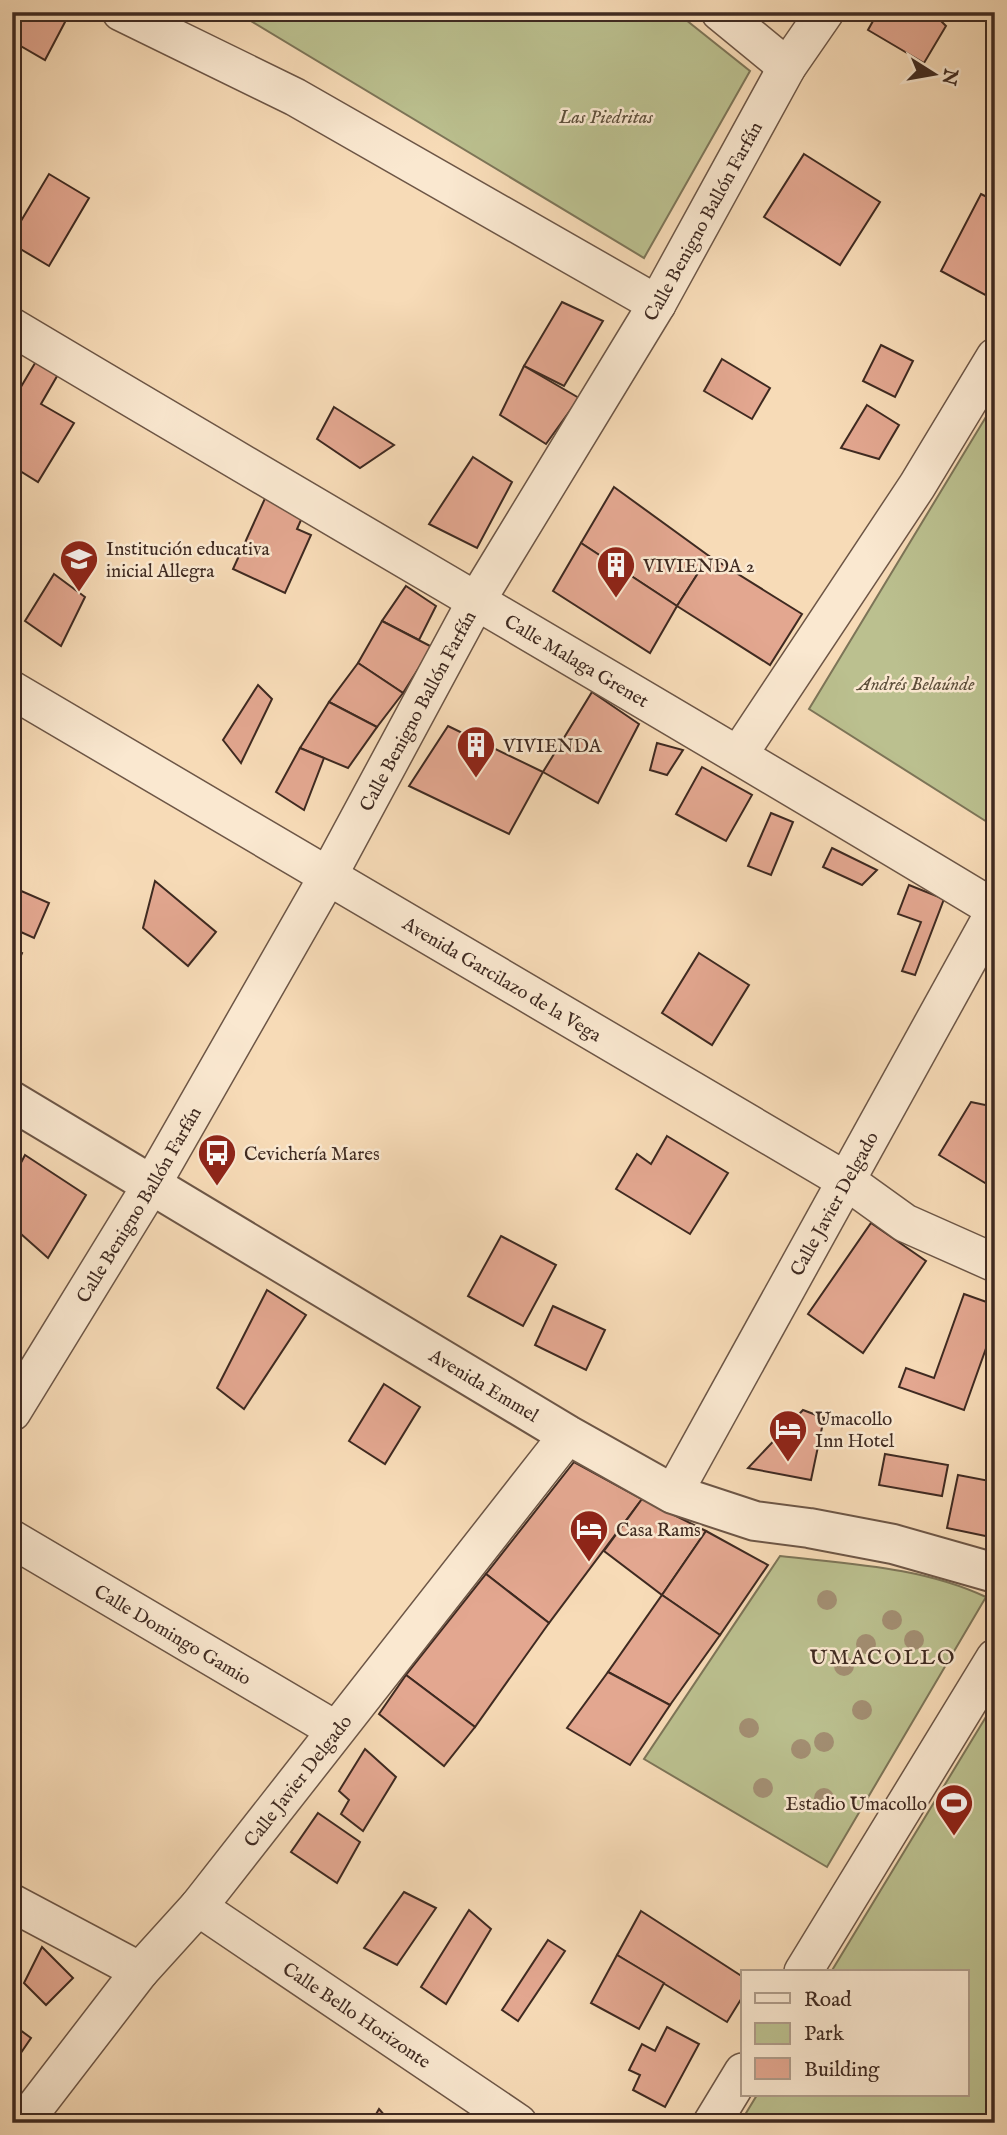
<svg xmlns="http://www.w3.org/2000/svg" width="1007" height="2135" viewBox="0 0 1007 2135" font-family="'IM FELL English',serif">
<rect width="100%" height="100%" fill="#f7dbb7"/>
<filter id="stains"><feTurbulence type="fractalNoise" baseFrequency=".00286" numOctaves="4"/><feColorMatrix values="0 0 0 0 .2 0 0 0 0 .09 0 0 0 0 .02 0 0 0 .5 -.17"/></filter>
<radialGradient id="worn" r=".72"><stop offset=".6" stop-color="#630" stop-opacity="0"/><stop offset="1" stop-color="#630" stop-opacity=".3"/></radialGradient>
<g fill="#bbc08f" stroke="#7d7558" stroke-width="2">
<path d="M236,12H676L750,71L644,258Z"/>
<path d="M995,402V827L809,709Z"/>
<path d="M780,1556C849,1564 923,1567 986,1597L827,1867L644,1759Z"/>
<path d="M995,1702V2123H740L757,2095H967V1972H831Z"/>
</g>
<g fill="#e3a790" stroke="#3f2a21" stroke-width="2">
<path d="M12,12H51L65,22L45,60L12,41Z"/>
<path d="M878,12H932L946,26L924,63L868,30Z"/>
<path d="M804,154L880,202L840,265L764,217Z"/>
<path d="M49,174L89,198L49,266L12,244V236Z"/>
<path d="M981,194L995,201V287L989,297L941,271Z"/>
<path d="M562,302L603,321L564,386L524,366Z"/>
<path d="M881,345L913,361L895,397L863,381Z"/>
<path d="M38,358L60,371L41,404L74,423L38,482L12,466V402Z"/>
<path d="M722,359L770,388L752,419L704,391Z"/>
<path d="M524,366L579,398L546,444L500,415Z"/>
<path d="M867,405L899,425L879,459L841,448Z"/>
<path d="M334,407L394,445L360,468L317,439Z"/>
<path d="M473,457L512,482L477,548L429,524Z"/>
<path d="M614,487L709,556L677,606L581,543Z"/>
<path d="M267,494L305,511L297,529L311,535L285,593L233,569Z"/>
<path d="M581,543L677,606L650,653L553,591Z"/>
<path d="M709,556L802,614L770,665L677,606Z"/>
<path d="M54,574L85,597L61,646L25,621Z"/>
<path d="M406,586L436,606L419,640L382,621Z"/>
<path d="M382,621L432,647L403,693L358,663Z"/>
<path d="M358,663L403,693L377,727L329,702Z"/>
<path d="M258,685L272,699L241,763L223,740Z"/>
<path d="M592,692L639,724L598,803L543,772Z"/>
<path d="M329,702L377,727L348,768L300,748Z"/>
<path d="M448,726L543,772L509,834L409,786Z"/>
<path d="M657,743L683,750L667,775L650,770Z"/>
<path d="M300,748L324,758L304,810L276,792Z"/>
<path d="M702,767L752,795L726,841L676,814Z"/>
<path d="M771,813L793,822L771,875L748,866Z"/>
<path d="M832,848L877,870L862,885L823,867Z"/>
<path d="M155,881L216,932L188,966L143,928Z"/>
<path d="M909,885L944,899L915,975L902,971L921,922L898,914Z"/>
<path d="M12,887L49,903L34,938L12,928Z"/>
<path d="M12,949L22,953L12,977Z"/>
<path d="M699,953L749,985L712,1045L662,1013Z"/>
<path d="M971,1102L995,1107V1189L939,1155Z"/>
<path d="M667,1136L728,1173L690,1234L616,1189L637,1154L651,1164Z"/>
<path d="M25,1155L86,1195L48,1258L12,1226V1180Z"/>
<path d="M871,1223L926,1261L863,1353L808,1314Z"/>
<path d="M501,1236L556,1265L523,1326L468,1296Z"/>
<path d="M267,1290L306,1315L244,1409L217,1388Z"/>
<path d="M964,1294L995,1305V1323L964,1410L899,1387L906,1368L934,1378Z"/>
<path d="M553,1306L605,1330L586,1370L535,1345Z"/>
<path d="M384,1384L420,1407L385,1464L349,1441Z"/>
<path d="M803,1410L824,1418L811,1480L748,1468Z"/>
<path d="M885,1454L948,1465L942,1496L879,1485Z"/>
<path d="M574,1462L642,1499L549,1623L486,1574Z"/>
<path d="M958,1475L995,1482V1538L947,1528Z"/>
<path d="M642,1499L706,1531L662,1595L604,1551Z"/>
<path d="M706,1531L768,1565L720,1635L662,1595Z"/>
<path d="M486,1574L549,1623L475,1727L406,1675Z"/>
<path d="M662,1595L720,1635L670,1705L608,1672Z"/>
<path d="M608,1672L670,1705L630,1765L567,1728Z"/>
<path d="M406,1675L475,1727L444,1766L379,1714Z"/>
<path d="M365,1749L396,1777L363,1831L341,1814L349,1800L339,1791Z"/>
<path d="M318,1813L360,1842L337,1883L291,1852Z"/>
<path d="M404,1892L436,1908L397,1965L364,1948Z"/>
<path d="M469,1910L491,1929L446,2004L421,1987Z"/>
<path d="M641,1911L743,1977V1996L727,2022L617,1955Z"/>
<path d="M548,1940L565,1951L518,2021L502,2010Z"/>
<path d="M42,1947L73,1978L46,2005L24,1983Z"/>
<path d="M617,1955L664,1983L639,2029L591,2003Z"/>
<path d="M12,2024L31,2038L12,2066Z"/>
<path d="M667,2027L699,2044L665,2107L633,2090L640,2075L629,2070L642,2044L655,2051Z"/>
<path d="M379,2109L391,2123H371Z"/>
</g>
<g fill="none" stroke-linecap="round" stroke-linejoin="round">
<g stroke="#6d5646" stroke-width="40">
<g id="minor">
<path d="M121,12L295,97L657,304"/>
<path d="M720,12L787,67"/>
<path id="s1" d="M12,327C339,522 669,712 995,909"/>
<path id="s2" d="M12,690L848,1182L905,1223L995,1263"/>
<path d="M739,754L917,486L995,357"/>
<path id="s3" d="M12,1412L152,1184L328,876L475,603L657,304L787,67L825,12"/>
<path id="s4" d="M673,1494L995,911"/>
<path id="s5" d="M12,1539L334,1729"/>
<path d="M12,1903L140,1971"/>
<path id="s6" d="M198,1907L518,2123"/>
<path d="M803,1972L995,1658"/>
<path id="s7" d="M23,2123L140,1971L198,1907L568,1435"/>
<path d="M712,2123L743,2072"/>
</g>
</g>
<g stroke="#6d5646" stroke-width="42">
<g id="tertiary">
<path id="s8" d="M12,1101L568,1435L673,1494L755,1521L809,1528L893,1544L995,1573"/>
</g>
</g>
<use href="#minor" stroke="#fae8d0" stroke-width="37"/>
<use href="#tertiary" stroke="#fae8d0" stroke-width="38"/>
</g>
<g fill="#a38f73">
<circle cx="827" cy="1600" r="10"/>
<circle cx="892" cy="1620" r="10"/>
<circle cx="914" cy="1640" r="10"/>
<circle cx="866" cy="1644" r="10"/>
<circle cx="844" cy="1666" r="10"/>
<circle cx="862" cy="1710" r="10"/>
<circle cx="749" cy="1728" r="10"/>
<circle cx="824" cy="1742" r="10"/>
<circle cx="801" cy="1749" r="10"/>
<circle cx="763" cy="1788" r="10"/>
<circle cx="824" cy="1798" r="10"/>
</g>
<defs>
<g id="school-pin" transform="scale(2.0125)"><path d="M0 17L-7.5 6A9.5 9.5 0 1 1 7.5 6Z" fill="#8f2418" stroke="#fae8d0"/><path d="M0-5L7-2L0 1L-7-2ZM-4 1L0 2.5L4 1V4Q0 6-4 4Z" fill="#fff"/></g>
<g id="building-pin" transform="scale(2.0125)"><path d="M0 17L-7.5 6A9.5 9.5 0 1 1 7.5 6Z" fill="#8f2418" stroke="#fae8d0"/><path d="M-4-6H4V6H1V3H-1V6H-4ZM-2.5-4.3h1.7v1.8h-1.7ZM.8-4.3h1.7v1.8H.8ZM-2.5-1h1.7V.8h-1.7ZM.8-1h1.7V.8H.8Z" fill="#fff"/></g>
<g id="bus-pin" transform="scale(2.0125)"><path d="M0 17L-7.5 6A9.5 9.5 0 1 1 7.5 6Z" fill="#8f2418" stroke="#fae8d0"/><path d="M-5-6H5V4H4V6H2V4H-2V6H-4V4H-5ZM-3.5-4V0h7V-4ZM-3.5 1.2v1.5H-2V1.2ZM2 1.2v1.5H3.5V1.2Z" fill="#fff"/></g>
<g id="hotel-pin" transform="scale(2.0125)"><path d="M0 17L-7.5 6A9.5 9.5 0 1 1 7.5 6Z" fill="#8f2418" stroke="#fae8d0"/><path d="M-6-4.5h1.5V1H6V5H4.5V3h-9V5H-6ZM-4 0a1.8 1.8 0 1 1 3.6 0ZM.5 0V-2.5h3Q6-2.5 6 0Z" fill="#fff"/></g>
<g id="stadium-pin" transform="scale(2.0125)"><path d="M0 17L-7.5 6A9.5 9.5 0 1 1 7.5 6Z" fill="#8f2418" stroke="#fae8d0"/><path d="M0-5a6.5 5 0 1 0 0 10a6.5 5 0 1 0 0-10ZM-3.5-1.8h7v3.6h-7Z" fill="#fff"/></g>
</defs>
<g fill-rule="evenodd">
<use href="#school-pin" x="79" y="559"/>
<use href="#building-pin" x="616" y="565"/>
<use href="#building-pin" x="476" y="745"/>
<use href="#bus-pin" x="217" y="1153"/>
<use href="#hotel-pin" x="788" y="1429"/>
<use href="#hotel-pin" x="589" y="1529"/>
<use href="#stadium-pin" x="954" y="1803"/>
</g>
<g text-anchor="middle" stroke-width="5" stroke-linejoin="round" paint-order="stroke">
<g font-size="19" font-style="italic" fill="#5e503c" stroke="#fae8d0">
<text x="606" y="123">Las Piedritas</text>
<text x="916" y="690">Andrés Belaúnde</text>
</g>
<g font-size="19" fill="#3f2a21" stroke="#fae8d0">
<text dy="7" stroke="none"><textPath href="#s3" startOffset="1377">Calle Benigno Ballón Farfán</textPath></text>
<text dy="7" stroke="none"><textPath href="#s1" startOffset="656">Calle Malaga Grenet</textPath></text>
<text dy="7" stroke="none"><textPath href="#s3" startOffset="810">Calle Benigno Ballón Farfán</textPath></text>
<text dy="7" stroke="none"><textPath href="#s2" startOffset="569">Avenida Garcilazo de la Vega</textPath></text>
<text dy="7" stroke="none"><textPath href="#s4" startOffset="332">Calle Javier Delgado</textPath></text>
<text dy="7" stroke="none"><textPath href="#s3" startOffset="243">Calle Benigno Ballón Farfán</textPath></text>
<text dy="7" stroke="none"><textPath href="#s8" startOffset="551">Avenida Emmel</textPath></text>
<text dy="7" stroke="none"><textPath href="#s5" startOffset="187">Calle Domingo Gamio</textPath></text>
<text dy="7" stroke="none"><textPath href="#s7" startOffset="439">Calle Javier Delgado</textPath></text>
<text dy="7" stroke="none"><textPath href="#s6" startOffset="192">Calle Bello Horizonte</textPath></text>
</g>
<g font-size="19" fill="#3f2a21" stroke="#fae8d0" text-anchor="start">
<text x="106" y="555">Institución educativa<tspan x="106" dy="22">inicial Allegra</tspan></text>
<text x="643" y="572">VIVIENDA 2</text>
<text x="503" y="752">VIVIENDA</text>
<text x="244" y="1160">Cevichería Mares</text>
<text x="815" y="1425">Umacollo<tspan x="815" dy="22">Inn Hotel</tspan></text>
<text x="616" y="1536">Casa Rams</text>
<text x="927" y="1810" text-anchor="end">Estadio Umacollo</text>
</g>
<g font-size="21" letter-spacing="2" fill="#3f2a21" stroke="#fae8d0">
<text x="883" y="1664">UMACOLLO</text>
</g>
</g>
<rect width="1007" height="2135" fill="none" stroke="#f7dbb7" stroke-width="42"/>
<rect x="14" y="14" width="979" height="2107" fill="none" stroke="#3f2a21" stroke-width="3.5"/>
<rect x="21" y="21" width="965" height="2093" fill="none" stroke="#3f2a21" stroke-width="2"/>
<rect x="741" y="1970" width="228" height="126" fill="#fae8d0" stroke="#af9c8a" stroke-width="2"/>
<rect x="755" y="1993" width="35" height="10" fill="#fae8d0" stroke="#af9c8a" stroke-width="2"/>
<text x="804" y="2006" font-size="21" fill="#3f2a21">Road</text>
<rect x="755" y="2023" width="35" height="21" fill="#bbc08f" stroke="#af9c8a" stroke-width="2"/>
<text x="804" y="2040" font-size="21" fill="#3f2a21">Park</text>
<rect x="755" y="2058" width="35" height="21" fill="#e3a790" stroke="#af9c8a" stroke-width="2"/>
<text x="804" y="2076" font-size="21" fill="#3f2a21">Building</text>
<g transform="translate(934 74) rotate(101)" stroke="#fae8d0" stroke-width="5" paint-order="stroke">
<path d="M0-5L12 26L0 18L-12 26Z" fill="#3f2a21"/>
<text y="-10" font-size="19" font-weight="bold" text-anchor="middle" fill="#3f2a21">N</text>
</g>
<rect width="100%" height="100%" filter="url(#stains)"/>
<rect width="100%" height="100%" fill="url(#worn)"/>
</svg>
